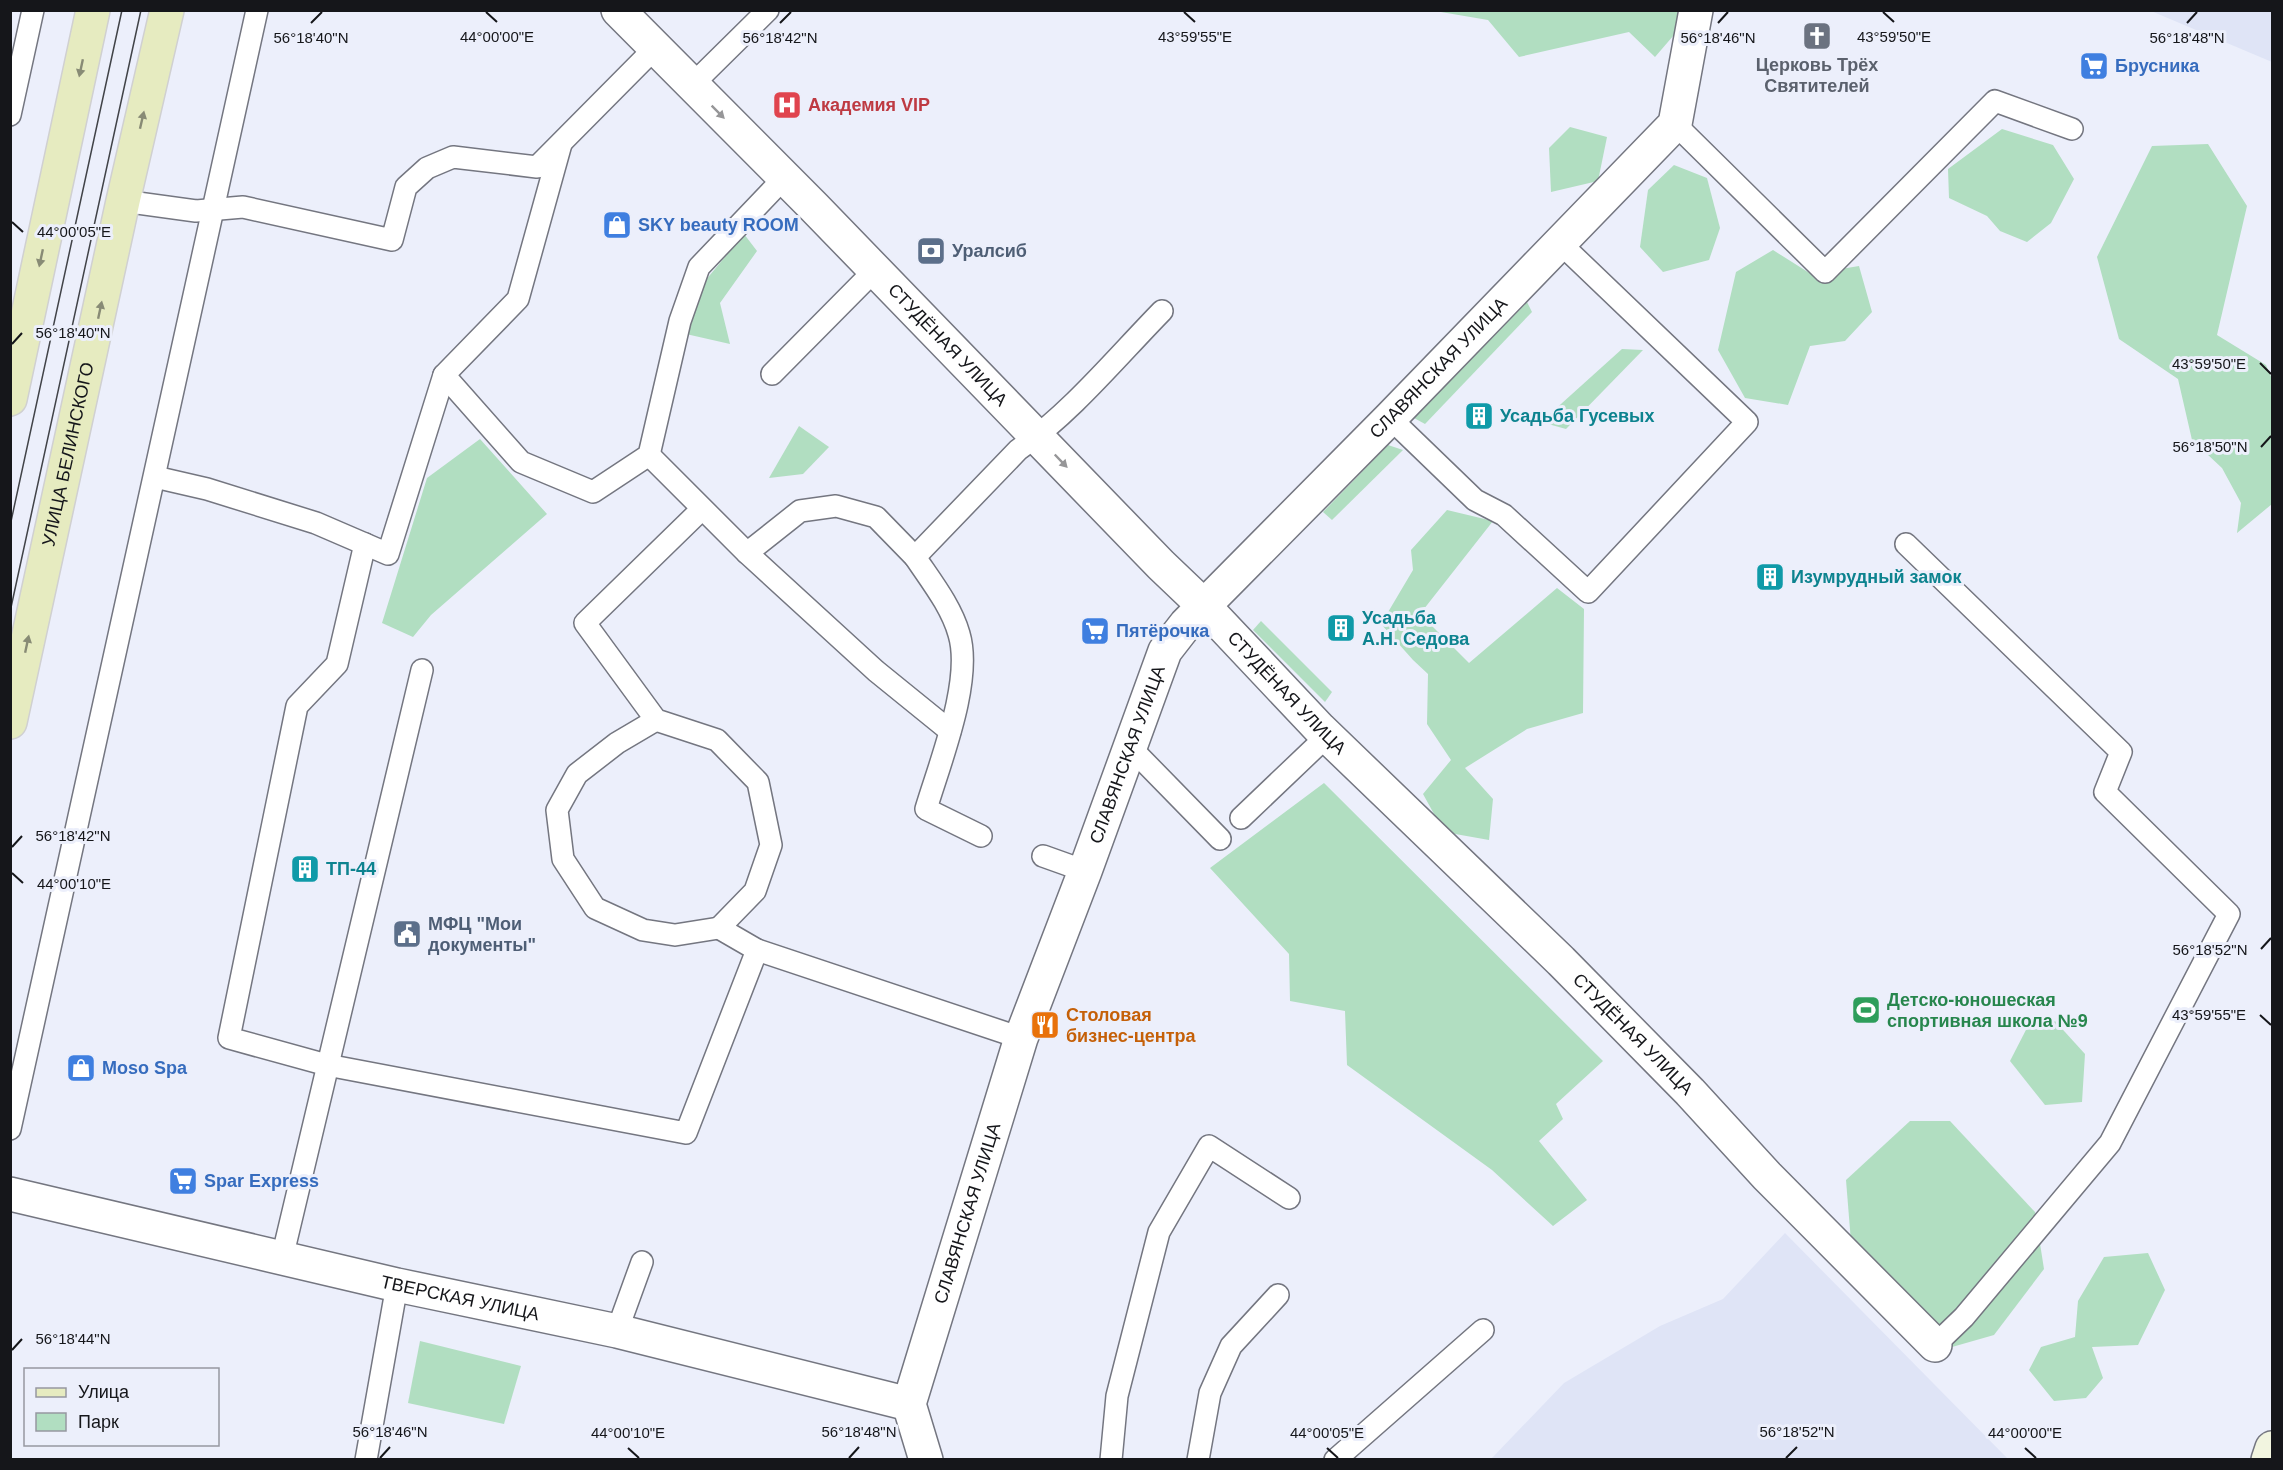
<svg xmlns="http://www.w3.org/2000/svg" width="2283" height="1470" viewBox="0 0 2283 1470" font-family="Arial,sans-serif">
<rect width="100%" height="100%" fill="#eceffb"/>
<g fill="#dfe4f6">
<path d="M2151,11H2272V62Z"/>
<path d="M1785,1233L2008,1459H1491L1564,1383L1660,1326L1723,1299Z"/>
</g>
<g fill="#b1dec1">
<path d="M1682,10L1686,21L1655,57L1629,32L1519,57L1488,20L1435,11Z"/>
<path d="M1570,127L1607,137L1598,181L1551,192L1549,148Z"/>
<path d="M2002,129L2053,145L2074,179L2051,223L2027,242L2000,231L1987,216L1949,198L1948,169Z"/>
<path d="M2208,144L2247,206L2217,335L2266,365L2272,379V504L2237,533L2241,503L2222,468L2192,440L2178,379L2119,339L2097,257L2152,146Z"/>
<path d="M1674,165L1707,178L1720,228L1709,260L1663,272L1640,247L1648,190Z"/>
<path d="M744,234L757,251L720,303L730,344L686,334L705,281Z"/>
<path d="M1773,250L1811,274L1859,266L1872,312L1845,341L1810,346L1788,405L1745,398L1718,350L1736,272Z"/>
<path d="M1527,302L1532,312L1425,424L1414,418Z"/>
<path d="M1622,349L1643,350L1566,429L1541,422Z"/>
<path d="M799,426L829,447L803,474L769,478Z"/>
<path d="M480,439L547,514L431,615L413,637L382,623L427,478Z"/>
<path d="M1388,445L1403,450L1332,520L1323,512Z"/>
<path d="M1447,510L1493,521L1420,614L1469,663L1557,588L1584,609L1583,713L1527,729L1465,768L1493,799L1489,840L1444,832L1423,794L1451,760L1427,724L1428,674L1413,660L1381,624L1413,570L1411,550Z"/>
<path d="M1261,621L1332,692L1325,702L1253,630Z"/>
<path d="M1324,783L1603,1061L1556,1104L1563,1119L1539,1141L1587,1200L1553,1226L1492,1170L1347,1065L1345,1011L1290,1001L1289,954L1210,868Z"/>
<path d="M2055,1021L2085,1054L2082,1102L2045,1105L2010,1061L2029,1024Z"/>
<path d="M1910,1121H1950L2035,1212L2044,1269L1994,1335L1952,1347L1851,1242L1846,1180Z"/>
<path d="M2148,1253L2165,1290L2138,1345L2092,1347L2103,1378L2086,1398L2054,1401L2029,1370L2041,1347L2075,1337L2078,1301L2104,1257Z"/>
<path d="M420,1341L521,1366L504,1424L408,1403Z"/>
</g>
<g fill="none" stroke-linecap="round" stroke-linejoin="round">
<g stroke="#747680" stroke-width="24">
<g id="service">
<path d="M692,85L768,10"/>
<path d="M10,115L33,10"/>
<path d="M1675,124L1825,272L1995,101L2072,129"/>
<path d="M123,201L196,211L243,207L392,240L406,187L427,168L453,157L537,167L656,47"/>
<path d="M772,374L875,270"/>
<path d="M444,375L521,462L593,492L649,455L680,321L699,267L784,178"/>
<path d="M1390,418L1475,500L1504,515L1588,592L1747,422L1560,243"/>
<path d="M649,455L747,553L876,671L950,731"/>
<path d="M155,477L207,489L316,523L388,554L444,375L518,299L561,144"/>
<path d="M702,509L585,623L656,720L717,740L758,782L771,845L755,891L719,928L757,950L1021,1038"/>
<path d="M365,544L337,664L297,706L229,1038L327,1065L686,1133L757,950"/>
<path d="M1906,544L2121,752L2105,792L2229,914L2110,1143L1964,1317L1935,1345"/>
<path d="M747,553L800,511L836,506L876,517L915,557"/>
<path d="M656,720L617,743L577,774L557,810L563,859L595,908L643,930L675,935L719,928"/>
<path d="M1130,747L1220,839"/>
<path d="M1241,818L1327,736"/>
<path d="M981,836L926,809C940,762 973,681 959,634C951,606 931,581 915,557L1018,450C1072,412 1116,358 1162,311"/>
<path d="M1043,856L1085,871"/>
<path d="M10,1129L257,10"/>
<path d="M282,1258L422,670"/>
<path d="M617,1331L642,1262"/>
<path d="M366,1460L397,1285"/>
<path d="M1111,1460L1117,1396L1159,1232L1209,1146L1289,1198"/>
<path d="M1198,1460L1210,1393L1231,1346L1278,1295"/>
<path d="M1335,1460L1483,1330"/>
</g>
</g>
<g stroke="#747680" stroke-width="36">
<g id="minor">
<path id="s1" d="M618,10L814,207L1161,565L1204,606L1320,729L1561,961L1690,1092L1767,1176L1935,1345"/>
<path id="s2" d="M10,1194L397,1285L617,1331L909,1404"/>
<path id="s3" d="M926,1460L909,1404L1021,1038L1085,871L1165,651L1186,624L1390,418L1675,124L1696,10"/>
</g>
</g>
<g stroke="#747680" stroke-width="36">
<path id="secondary" d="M2268,1460L2272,1448"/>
</g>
<g stroke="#d0d0d1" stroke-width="36">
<g id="primary">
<path d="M10,399L93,10"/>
<path id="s4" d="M10,722L123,201L167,10"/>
</g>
</g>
<use href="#service" stroke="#fff" stroke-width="21"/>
<use href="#minor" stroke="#fff" stroke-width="33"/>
<use href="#secondary" stroke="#f2f5e0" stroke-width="33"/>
<use href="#primary" stroke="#e6ebc0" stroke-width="33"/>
<g stroke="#414348" stroke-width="1.5">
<path d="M10,526L122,10"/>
<path d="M10,612L141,10"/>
</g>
</g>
<defs><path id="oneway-solid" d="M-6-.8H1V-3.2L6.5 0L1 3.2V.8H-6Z" transform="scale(1.5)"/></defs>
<g fill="#888b75">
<use href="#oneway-solid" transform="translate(81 68) rotate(102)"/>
<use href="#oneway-solid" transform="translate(142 120) rotate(-77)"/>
<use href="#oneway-solid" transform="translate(41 258) rotate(102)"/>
<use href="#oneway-solid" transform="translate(100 310) rotate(-78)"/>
<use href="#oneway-solid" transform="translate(27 644) rotate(-78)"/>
</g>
<g fill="#969698">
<use href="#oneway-solid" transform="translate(718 112) rotate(45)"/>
<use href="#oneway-solid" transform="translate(1061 461) rotate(46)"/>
</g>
<path fill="none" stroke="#15161a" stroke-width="2" d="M486,12L497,22M1184,12L1195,22M1883,12L1894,22M311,23L322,12M780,23L791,12M1718,23L1728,12M2187,23L2197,12M12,222L23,232M12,344L22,333M2260,363L2271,374M2261,447L2271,436M12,847L22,836M12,873L23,883M2261,949L2271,938M2260,1015L2271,1025M12,1350L22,1339M628,1448L639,1458M1327,1448L1338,1458M2025,1448L2036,1458M380,1458L390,1447M849,1458L859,1447M1786,1458L1797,1447"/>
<defs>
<g id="church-square" transform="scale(1.5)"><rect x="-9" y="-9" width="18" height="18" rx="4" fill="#6b7280" stroke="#eceffb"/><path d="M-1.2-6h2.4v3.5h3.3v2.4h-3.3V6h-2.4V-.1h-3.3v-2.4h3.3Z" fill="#fff"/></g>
<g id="supermarket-square" transform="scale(1.5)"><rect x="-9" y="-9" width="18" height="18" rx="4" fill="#3f7fe0" stroke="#eceffb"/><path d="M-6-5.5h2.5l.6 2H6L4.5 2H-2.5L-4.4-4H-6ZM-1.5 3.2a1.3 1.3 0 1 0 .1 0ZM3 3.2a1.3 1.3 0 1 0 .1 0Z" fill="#fff"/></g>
<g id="hospital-square" transform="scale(1.5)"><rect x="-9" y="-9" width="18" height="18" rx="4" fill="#e0444e" stroke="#eceffb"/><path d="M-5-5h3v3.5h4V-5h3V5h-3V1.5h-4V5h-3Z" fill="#fff"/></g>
<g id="shop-square" transform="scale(1.5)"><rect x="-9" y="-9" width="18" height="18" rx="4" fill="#3f7fe0" stroke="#eceffb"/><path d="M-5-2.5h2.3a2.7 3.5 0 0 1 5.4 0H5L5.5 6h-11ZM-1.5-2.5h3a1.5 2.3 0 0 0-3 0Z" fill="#fff"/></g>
<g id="bank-square" transform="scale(1.5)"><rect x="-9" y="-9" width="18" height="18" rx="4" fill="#5c6f8a" stroke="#eceffb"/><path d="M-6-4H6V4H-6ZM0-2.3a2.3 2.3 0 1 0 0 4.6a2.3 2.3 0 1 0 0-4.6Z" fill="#fff"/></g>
<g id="building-square" transform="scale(1.5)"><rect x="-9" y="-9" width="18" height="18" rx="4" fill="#0f9aa8" stroke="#eceffb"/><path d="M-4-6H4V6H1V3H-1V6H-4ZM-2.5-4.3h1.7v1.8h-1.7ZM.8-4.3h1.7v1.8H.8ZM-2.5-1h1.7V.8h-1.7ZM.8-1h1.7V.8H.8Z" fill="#fff"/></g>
<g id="civic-square" transform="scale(1.5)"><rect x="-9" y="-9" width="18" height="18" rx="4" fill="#5c6f8a" stroke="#eceffb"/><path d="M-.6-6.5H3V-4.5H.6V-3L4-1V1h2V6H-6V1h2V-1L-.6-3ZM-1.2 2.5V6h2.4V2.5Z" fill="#fff"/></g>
<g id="stadium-square" transform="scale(1.5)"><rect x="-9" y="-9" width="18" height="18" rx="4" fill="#2e9e5b" stroke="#eceffb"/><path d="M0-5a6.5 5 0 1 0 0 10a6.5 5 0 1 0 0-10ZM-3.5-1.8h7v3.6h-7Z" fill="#fff"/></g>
<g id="restaurant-square" transform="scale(1.5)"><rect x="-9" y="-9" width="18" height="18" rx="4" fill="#e8710a" stroke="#eceffb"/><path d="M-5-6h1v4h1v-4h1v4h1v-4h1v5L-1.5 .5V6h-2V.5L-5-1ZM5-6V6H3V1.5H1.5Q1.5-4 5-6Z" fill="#fff"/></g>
</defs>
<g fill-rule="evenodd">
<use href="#church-square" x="1817" y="36"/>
<use href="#supermarket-square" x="2094" y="66"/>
<use href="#hospital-square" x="787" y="105"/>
<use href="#shop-square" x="617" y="225"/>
<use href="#bank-square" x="931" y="251"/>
<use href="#building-square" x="1479" y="416"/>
<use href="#building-square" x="1770" y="577"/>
<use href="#building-square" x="1341" y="628"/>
<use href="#supermarket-square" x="1095" y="631"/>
<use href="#building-square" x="305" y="869"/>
<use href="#civic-square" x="407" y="934"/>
<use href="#stadium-square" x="1866" y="1010"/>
<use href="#restaurant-square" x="1045" y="1025"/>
<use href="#shop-square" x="81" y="1068"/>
<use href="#supermarket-square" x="183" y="1181"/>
</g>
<g text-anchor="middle" stroke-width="6" stroke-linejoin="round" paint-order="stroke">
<g font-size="18" font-weight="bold" fill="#5b616d" stroke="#eceffb">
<text x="1817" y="71">Церковь Трёх<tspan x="1817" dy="21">Святителей</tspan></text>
</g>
<g font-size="18" font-weight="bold" fill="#366cbe" stroke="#eceffb" text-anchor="start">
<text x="2115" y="72">Брусника</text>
<text x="638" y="231">SKY beauty ROOM</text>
<text x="1116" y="637">Пятёрочка</text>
<text x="102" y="1074">Moso Spa</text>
<text x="204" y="1187">Spar Express</text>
</g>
<g font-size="18" font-weight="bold" fill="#be3a42" stroke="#eceffb" text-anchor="start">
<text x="808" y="111">Академия VIP</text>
</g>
<g font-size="18" font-weight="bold" fill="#4e5e75" stroke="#eceffb" text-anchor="start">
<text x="952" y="257">Уралсиб</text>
<text x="428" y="930">МФЦ "Мои<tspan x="428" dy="21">документы"</tspan></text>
</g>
<g font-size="18" fill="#15161a" stroke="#eceffb">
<text dy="6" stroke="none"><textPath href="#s1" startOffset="470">СТУДЁНАЯ УЛИЦА</textPath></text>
<text dy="6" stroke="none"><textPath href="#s3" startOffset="1248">СЛАВЯНСКАЯ УЛИЦА</textPath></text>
<text dy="6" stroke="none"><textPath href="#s4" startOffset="274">УЛИЦА БЕЛИНСКОГО</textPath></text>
<text dy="6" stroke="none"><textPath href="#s1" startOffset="956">СТУДЁНАЯ УЛИЦА</textPath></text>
<text dy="6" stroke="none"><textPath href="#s3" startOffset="744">СЛАВЯНСКАЯ УЛИЦА</textPath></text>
<text dy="6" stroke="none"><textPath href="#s1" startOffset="1442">СТУДЁНАЯ УЛИЦА</textPath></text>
<text dy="6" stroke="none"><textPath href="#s3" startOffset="258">СЛАВЯНСКАЯ УЛИЦА</textPath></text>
<text dy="6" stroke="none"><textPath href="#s2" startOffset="462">ТВЕРСКАЯ УЛИЦА</textPath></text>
</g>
<g font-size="18" font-weight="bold" fill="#0d838f" stroke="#eceffb" text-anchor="start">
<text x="1500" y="422">Усадьба Гусевых</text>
<text x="1791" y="583">Изумрудный замок</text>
<text x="1362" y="624">Усадьба<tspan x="1362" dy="21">А.Н. Седова</tspan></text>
<text x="326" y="875">ТП-44</text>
</g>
<g font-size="18" font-weight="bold" fill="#27864d" stroke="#eceffb" text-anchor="start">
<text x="1887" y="1006">Детско-юношеская<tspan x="1887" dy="21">спортивная школа №9</tspan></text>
</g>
<g font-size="18" font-weight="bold" fill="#c56008" stroke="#eceffb" text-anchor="start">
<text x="1066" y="1021">Столовая<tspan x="1066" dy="21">бизнес-центра</tspan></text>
</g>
</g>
<g font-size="15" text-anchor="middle" fill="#15161a" stroke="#eceffb" stroke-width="6" stroke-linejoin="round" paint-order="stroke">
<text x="497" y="42">44°00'00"E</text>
<text x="1195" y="42">43°59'55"E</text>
<text x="1894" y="42">43°59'50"E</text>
<text x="311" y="43">56°18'40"N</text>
<text x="780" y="43">56°18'42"N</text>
<text x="1718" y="43">56°18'46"N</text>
<text x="2187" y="43">56°18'48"N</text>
<text x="74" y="237">44°00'05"E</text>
<text x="73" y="338">56°18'40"N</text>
<text x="2209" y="369">43°59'50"E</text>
<text x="2210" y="452">56°18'50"N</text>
<text x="73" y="841">56°18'42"N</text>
<text x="74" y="889">44°00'10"E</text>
<text x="2210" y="955">56°18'52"N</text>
<text x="2209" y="1020">43°59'55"E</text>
<text x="73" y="1344">56°18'44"N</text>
<text x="390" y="1437">56°18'46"N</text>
<text x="859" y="1437">56°18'48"N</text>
<text x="1797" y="1437">56°18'52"N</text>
<text x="628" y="1438">44°00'10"E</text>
<text x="1327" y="1438">44°00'05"E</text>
<text x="2025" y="1438">44°00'00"E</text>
</g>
<rect width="2283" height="1470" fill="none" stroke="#15161a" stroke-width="24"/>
<rect x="24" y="1368" width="195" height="78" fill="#eceffb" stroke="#9698a1" stroke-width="1.5"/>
<rect x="36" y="1388" width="30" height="9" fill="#e6ebc0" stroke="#9698a1" stroke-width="1.5"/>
<text x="78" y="1398" font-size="18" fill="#15161a">Улица</text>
<rect x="36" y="1413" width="30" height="18" fill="#b1dec1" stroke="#9698a1" stroke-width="1.5"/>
<text x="78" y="1428" font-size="18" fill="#15161a">Парк</text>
</svg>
